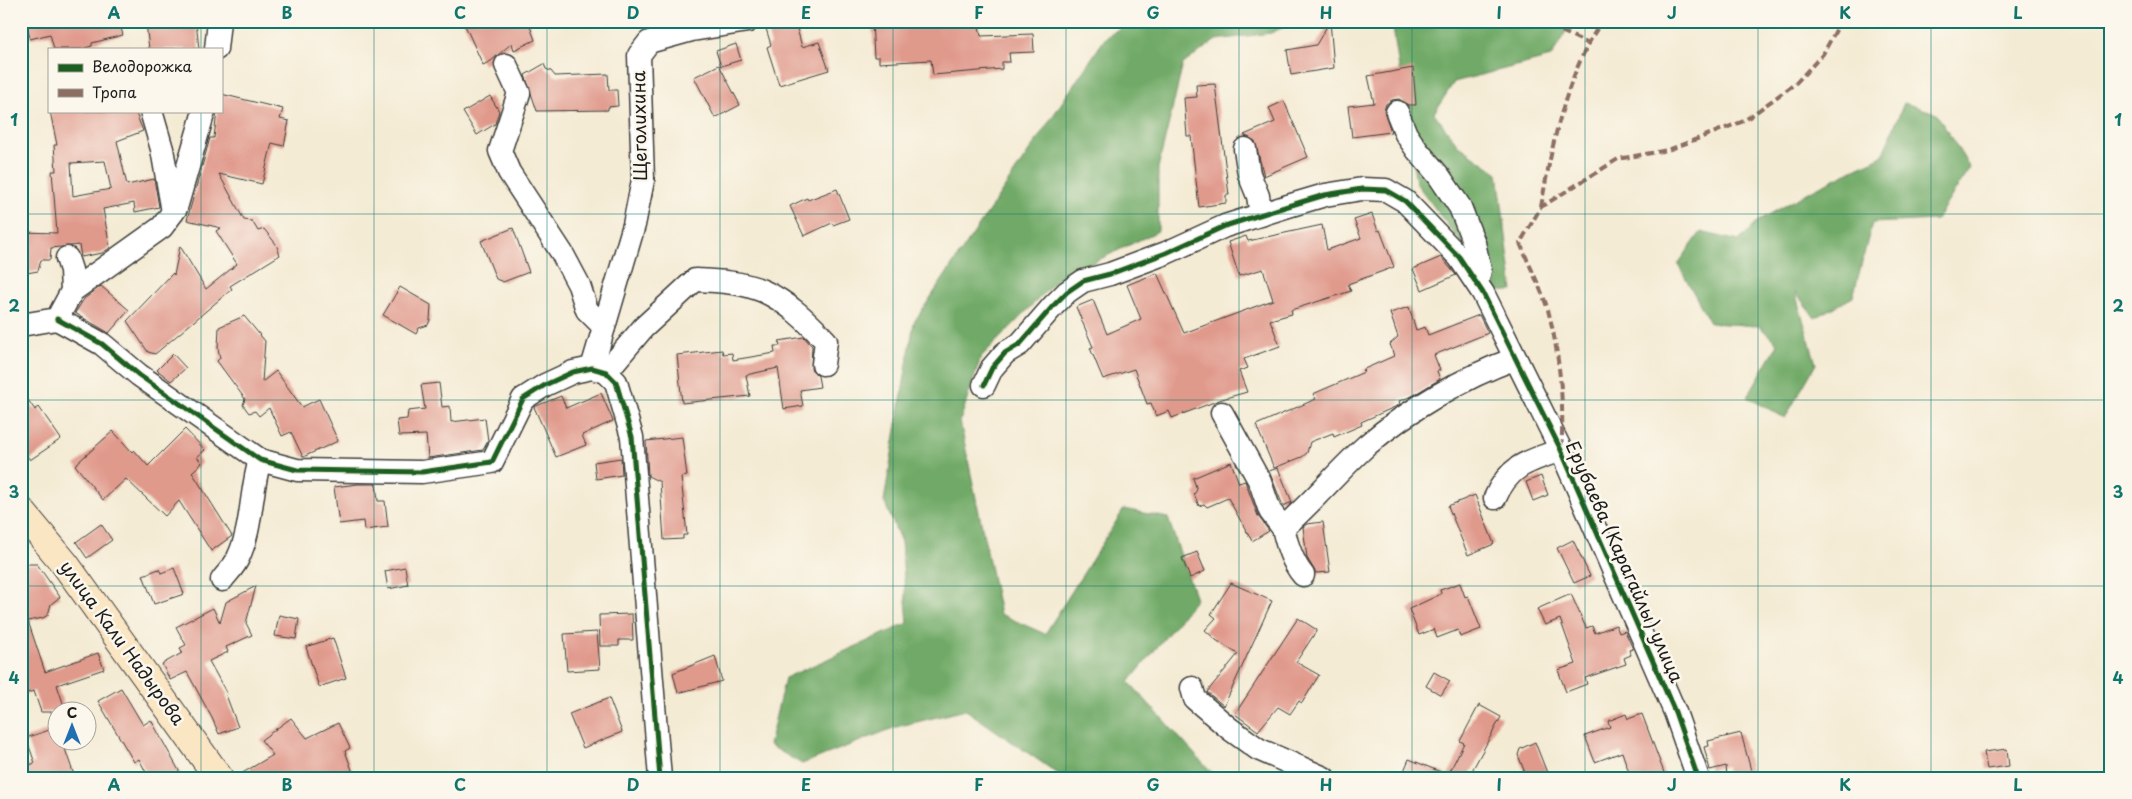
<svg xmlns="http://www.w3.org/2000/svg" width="2132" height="799" viewBox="0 0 2132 799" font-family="'Playpen Sans',sans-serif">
<rect width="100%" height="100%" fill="#fbf7ec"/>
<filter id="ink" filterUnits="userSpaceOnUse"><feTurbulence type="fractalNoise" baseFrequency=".02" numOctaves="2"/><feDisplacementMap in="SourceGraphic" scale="10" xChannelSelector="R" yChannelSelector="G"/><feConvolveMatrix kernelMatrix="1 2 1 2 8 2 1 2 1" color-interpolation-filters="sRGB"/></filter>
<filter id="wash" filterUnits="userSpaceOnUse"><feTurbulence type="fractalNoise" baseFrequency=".0096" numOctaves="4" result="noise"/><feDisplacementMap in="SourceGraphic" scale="20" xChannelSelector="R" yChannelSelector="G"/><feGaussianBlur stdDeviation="1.12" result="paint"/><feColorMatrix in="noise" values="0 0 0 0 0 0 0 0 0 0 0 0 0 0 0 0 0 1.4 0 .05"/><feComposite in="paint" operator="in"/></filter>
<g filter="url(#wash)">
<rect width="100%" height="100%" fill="#f4ebd4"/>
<g fill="#71aa68" stroke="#466342">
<path d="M1131,21H1296L1271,33L1216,40L1183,64L1158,168V231L1057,280L981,357L960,421L1000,614L1045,634L1124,509L1168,518L1196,599L1129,682L1209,770L1220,778H1064L966,710L896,727L802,764L769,745L785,678L908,623L901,542L884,501L914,322L1106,37Z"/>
<path d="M1392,21H1572L1551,57L1454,82L1434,113L1458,145L1498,173L1513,291H1497L1416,183Z"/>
<path d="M1904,103L1936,113L1970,168L1936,220L1872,223L1853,297L1815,318L1795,292L1816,364L1785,418L1747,397L1778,344L1759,326L1710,323L1678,264L1701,232L1739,241L1758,221L1816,188L1882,156Z"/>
</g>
<g id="blocks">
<g fill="#e09a8c" fill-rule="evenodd">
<path d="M26,21H119L123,35L92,43V46L82,49H54L50,34L30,39Z"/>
<path d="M164,21H196L199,49H149L146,23Z"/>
<path d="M463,21H528L535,40L514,50L512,43L491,61L483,65Z"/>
<path d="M778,21H795L802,47L819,42L829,70L779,85L767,47L771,45L765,25Z"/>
<path d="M872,21H978L981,36L1033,34L1034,52L1009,53L1010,62H1002V69L933,75L931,60L879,63V57H874Z"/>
<path d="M1330,21L1334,68L1291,75L1287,50L1316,45Z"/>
<path d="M736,44L741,60L721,66L716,51Z"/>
<path d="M544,64L546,69L551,71L555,76L608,74L609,90H617L618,106L608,107V110L537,111L525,75Z"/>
<path d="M719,65L740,105L715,118L694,77Z"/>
<path d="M1413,68L1416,105H1408L1399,99L1392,100L1386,104L1384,111L1391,132L1352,137L1348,106L1374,103L1368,76Z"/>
<path d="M1215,84L1229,195H1226V203L1199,207L1191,136H1187L1184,98L1197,97L1196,85Z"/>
<path d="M221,94L283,109L280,119L289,121L284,146L272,143L262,184L219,174L244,220L252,221L258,231L264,229L276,244L280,255L230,286L232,289L155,354L148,352L127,321L173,273L174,275L180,246L206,289L237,264L216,231L221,228L187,220L210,138H214L217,111H221Z"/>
<path d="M490,96L499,111L495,124L477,135L463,112Z"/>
<path d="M1284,101L1308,157L1264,176L1255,141L1244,135L1275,122L1269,108Z"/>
<path d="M50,111H135L143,131L117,141L127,185L154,179L159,207L135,212L134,203L103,209L110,248L102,253L81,257L79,245L51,248L50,260H41L38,271L21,274V232L57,233L52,171H56L54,145H57ZM105,161L111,189L73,196L71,163Z"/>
<path d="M837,189L849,219L833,225L832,223L804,236L790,206L807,198L808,200Z"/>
<path d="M1372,214L1378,231L1380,230L1394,267L1348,284L1351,291L1291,310L1292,314L1270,320L1280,346L1244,359L1248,368L1239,371L1247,392L1222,399L1172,418L1169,411L1156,416L1151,403L1147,404L1134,369L1103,379L1090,348L1093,347L1076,307L1093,300L1107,334L1141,319L1127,285L1157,273L1184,333L1273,300L1263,269L1239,276L1228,242L1246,236L1248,241L1322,225L1327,250L1361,238L1354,220Z"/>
<path d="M513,228L529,272L503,282L496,279L481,241Z"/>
<path d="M1441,257L1456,275L1422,290L1413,269Z"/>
<path d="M101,286L129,310L109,333L75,313L84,299Z"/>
<path d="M400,287L431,305L430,320L428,325L419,328L416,334L383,315Z"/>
<path d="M1409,307L1416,330L1425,327L1428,335L1479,315L1488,333L1434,355L1440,370L1437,371L1440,379L1412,396L1399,401L1400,404L1397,406L1361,422L1362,425L1334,437L1333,433L1310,442L1307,453L1302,457L1274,468L1256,425L1316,399L1313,394L1364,372L1362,370L1394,356L1390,344L1398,337L1390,313Z"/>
<path d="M244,316L265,341L262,382L276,371L302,407L319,399L338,441L303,457L291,432L282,436L269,408L259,416L255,411L249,413L243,405L245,399L217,361L220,358L218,348L219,327Z"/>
<path d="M804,337L812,346L811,369L818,376L820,387L800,390L803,406L784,409L778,368L746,375L750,396L682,403L677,355L722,350L723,354L732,353L733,360L775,353L774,346H780L779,341Z"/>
<path d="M173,354L186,368L171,381L157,370Z"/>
<path d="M439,383L442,407L450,406L451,422L485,418L488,441L483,450L428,458L426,435L399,436L397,420L407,419L408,411L425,409L421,385Z"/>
<path d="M21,390L35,410L39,407L61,439L30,460L21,448Z"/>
<path d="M601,393L613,421L582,435L586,445L556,457L534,407L561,396L566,408Z"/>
<path d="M185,429L205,450L197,457L202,463L192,472L232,536L211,551L179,501L165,516L126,479L103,500L75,465L113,431L132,452L134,450L148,466Z"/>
<path d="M682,437L687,476L681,477L687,535H683V539L664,540L660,482L648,476L646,441Z"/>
<path d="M621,458L622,475L596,479L594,462Z"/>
<path d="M1231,462L1239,483L1245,481L1258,516L1269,531L1252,541L1228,498L1207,507L1204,504L1199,506L1194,494L1197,490L1193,478Z"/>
<path d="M1278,468L1292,502L1283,506L1269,471Z"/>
<path d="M1541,476L1548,495L1533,501L1526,482Z"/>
<path d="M358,484H376L378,501H385L388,527L364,530L363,521L339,524L334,487Z"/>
<path d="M1475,495L1494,544L1468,555L1448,506Z"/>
<path d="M1323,522L1330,572L1316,573L1307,558L1303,527L1307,524Z"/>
<path d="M101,524L112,540L87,558L76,542Z"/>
<path d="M1573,540L1590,576L1574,583L1557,548Z"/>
<path d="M1197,552L1205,571L1190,578L1182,558Z"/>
<path d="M21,564H37L60,597L51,604L48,615L43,618L28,621L45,672L98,653L104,669L57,685L66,712H41L34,691L21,695Z"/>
<path d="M405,567L408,585L388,589L385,571Z"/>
<path d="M174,568L184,594L154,604L143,575L159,569L161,573Z"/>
<path d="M1231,583L1272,601L1224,706L1207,692L1238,654L1216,640L1205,630L1216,618L1211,614Z"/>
<path d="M1460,583L1465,597L1468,596L1481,629L1460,637L1458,630L1437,638L1434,629L1419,635L1409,609L1441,594L1440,590Z"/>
<path d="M256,586L246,623L252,635L226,647L228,652L209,661L227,694L226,695L238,727L219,734L212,718L187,672L170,680L162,664L182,653L180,648L186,645L176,627L213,608L220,623L226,602Z"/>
<path d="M1571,594L1586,628L1592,626L1595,633L1616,625L1619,633L1625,631L1633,649L1629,650L1631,655L1624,658L1626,664L1585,678L1587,684L1566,692L1558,670L1576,664L1560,619L1545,625L1537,609Z"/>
<path d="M632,614L633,640H619V646H600L599,615Z"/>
<path d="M279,615L299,619L296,639L275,636Z"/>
<path d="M1298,618L1317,630L1296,662L1319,675L1302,703L1299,701L1290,714L1278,707L1258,731L1235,714Z"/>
<path d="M597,632L600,669L567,671L564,634Z"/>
<path d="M333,638L346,678L319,687L306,647Z"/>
<path d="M715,656L722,681L678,693L673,673Z"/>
<path d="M1434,672L1450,681L1441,695L1426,686Z"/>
<path d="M121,688L143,725L151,720L183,778H149L139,759L134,762L98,701Z"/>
<path d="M609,698L622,732L583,748L569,714Z"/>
<path d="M1479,705L1501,717L1468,778H1401L1409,759L1448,775L1464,743L1460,741Z"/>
<path d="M1626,714L1628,719L1642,714L1666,778H1631L1622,752L1595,762L1585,736L1610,727L1608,721Z"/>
<path d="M291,718L307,738L338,723L350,748L345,751L355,778H234L273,755L261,740Z"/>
<path d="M58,727V742H65L67,745L64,746L75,778H21V768L35,763L26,738Z"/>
<path d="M1741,733L1753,778H1727L1726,766L1710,770L1704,747L1709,746L1708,741Z"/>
<path d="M1535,742L1549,778H1527L1518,755L1520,749Z"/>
<path d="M2007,749L2009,766L1987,769L1984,752Z"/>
</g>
</g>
</g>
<g filter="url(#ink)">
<use href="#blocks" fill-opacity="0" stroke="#3c3b38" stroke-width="1"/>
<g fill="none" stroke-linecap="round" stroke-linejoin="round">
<g stroke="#3c3b38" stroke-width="25">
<g id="street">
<path d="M216,49L219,21"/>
<path d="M506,65L519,93L500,151L509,172L562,253L579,285L587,310L604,327"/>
<path d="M151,111L162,149L173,212"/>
<path d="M1397,112L1406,134L1417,150L1439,176L1460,207L1474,243L1480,270L1477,283"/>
<path d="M1245,149L1249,174L1258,196L1261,215"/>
<path d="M67,258L71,270L72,291"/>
<path d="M57,319L102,344L139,375L260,460L297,470L422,472L492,462L523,399L545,385L573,372L592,368L606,372L616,382L632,437L660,778"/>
<path d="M21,325L57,319L72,291L162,227L176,208L204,111"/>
<path d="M592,368L634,225L643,180L639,55L649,42L692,30L748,21"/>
<path d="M606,372L643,328L695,280C718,281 742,282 763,291C788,302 808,322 826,341L823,364"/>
<path d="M984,385L992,368L1005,353L1020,344L1054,305L1067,292L1083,281L1110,274L1166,253L1225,226L1288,206L1325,195L1362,189L1386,190L1405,201L1459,257L1483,293L1561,450L1675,712L1698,778"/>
<path d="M1222,413L1260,482L1270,511L1283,528C1313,502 1338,471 1367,445C1408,410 1464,377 1514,359"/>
<path d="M1495,498C1509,465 1529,461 1561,450"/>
<path d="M1283,528C1287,545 1292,562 1303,575"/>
<path d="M222,580C227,573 235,566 238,558C253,527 250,492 260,460"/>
<path d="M1192,688L1195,699L1230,729L1258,749L1324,778"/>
</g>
</g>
<g stroke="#3c3b38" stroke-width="30">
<path id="secondary" d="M21,511L65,564L219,778"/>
</g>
<use href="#street" stroke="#fff" stroke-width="22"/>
<use href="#secondary" stroke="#fbe6c4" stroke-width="28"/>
<g stroke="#8d6e63" stroke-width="4" stroke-dasharray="8 4" stroke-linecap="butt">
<path d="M1540,21L1587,43"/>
<path d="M1541,207C1552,144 1566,75 1602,21"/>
<path d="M1561,448C1565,406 1559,351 1548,310C1541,288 1529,265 1520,243L1541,207L1618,159L1668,150L1744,121L1796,83L1823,54L1841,21"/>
</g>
<g stroke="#fbf7ec" stroke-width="8">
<g id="cycleway">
<path d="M57,319L102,344L139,375L260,460L297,470L422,472L492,462L523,399L545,385L573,372L592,368L606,372L616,382L632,437L660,778"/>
<path d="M984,385L992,368L1005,353L1020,344L1054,305L1067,292L1083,281L1110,274L1166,253L1225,226L1288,206L1325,195L1362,189L1386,190L1405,201L1459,257L1483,293L1561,450L1675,712L1698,778"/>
</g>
</g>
<use href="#cycleway" stroke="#1b5e20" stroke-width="5"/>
</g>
</g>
<path fill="none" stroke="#0f766e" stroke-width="1" stroke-opacity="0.55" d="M201,21V49M374,21V778M547,21V778M720,21V778M893,21V778M1066,21V778M1239,21V778M1412,21V778M1585,21V778M1758,21V778M1931,21V778M201,111V778M21,214H2111M21,400H2111M21,586H2111"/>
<g text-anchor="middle" stroke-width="5" stroke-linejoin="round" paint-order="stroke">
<g font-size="18" fill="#1c1c1c" stroke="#fbf7ec">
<text transform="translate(640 126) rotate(-91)" y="6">Щеголихина</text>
<text transform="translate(1624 562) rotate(66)" y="6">Ерубаева (Карагайлы) улица</text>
<text transform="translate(122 643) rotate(54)" y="6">улица Кали Надырова</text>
</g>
</g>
<rect width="2132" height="799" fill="none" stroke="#fbf7ec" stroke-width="55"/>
<rect x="48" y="48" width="175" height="65" fill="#fbf7ec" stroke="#a29f99"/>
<rect x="58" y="64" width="25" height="8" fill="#1b5e20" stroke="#a29f99"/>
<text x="92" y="72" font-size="15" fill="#1c1c1c">Велодорожка</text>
<rect x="58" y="89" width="25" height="8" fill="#8d6e63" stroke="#a29f99"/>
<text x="92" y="98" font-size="15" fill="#1c1c1c">Тропа</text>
<g transform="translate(72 726)"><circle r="24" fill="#fbf7ec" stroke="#a29f99"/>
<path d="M0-4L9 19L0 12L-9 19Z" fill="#1f6fb2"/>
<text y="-8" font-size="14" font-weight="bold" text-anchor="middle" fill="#1c1c1c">С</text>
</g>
<rect x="28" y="28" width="2076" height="744" fill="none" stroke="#0f766e" stroke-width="2"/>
<g font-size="16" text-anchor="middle" font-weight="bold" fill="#0f766e">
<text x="114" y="19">A</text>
<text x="287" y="19">B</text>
<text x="460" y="19">C</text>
<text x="633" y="19">D</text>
<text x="806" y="19">E</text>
<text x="979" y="19">F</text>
<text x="1153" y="19">G</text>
<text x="1326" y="19">H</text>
<text x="1499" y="19">I</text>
<text x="1672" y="19">J</text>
<text x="1845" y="19">K</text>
<text x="2018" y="19">L</text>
<text x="14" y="126">1</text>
<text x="2118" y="126">1</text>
<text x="14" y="312">2</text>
<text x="2118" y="312">2</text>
<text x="14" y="498">3</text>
<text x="2118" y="498">3</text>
<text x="14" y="684">4</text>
<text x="2118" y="684">4</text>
<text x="114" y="791">A</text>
<text x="287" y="791">B</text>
<text x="460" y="791">C</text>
<text x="633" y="791">D</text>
<text x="806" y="791">E</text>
<text x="979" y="791">F</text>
<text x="1153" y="791">G</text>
<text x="1326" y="791">H</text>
<text x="1499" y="791">I</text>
<text x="1672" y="791">J</text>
<text x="1845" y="791">K</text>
<text x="2018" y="791">L</text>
</g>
</svg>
